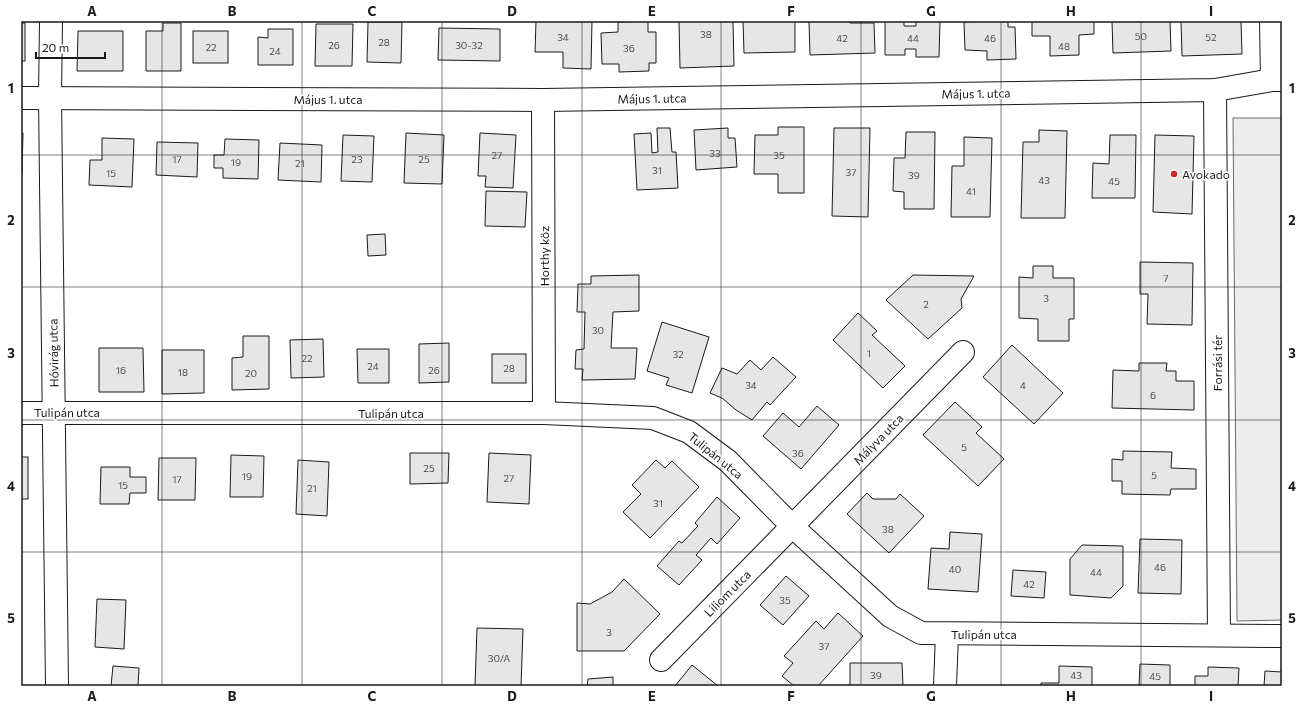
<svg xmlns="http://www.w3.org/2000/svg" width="1303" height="707" font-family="Commissioner,sans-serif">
<rect width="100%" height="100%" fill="#fff"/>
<!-- built -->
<path fill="#ededed" stroke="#6a6a6a" d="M 1233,118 L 1282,118 L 1282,620 L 1237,621 Z"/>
<!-- building -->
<g fill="#e6e6e6" stroke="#1a1a1a">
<path d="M 536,21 L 592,21 L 591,69 L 563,68 L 563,52 L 535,52 Z"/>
<path d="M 648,21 L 648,32 L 656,32 L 656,63 L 649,63 L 649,71 L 619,72 L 619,64 L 602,64 L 601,33 L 618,32 L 618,22 Z"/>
<path d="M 679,21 L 733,21 L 734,66 L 680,68 Z"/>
<path d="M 743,21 L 795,21 L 795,52 L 744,53 Z"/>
<path d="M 809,21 L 850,21 L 850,23 L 874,23 L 875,53 L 810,55 Z"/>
<path d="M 885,21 L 904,21 L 904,26 L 916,26 L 916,21 L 940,21 L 939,57 L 916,57 L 916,49 L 905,49 L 905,55 L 885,55 Z"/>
<path d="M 980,21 L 1008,21 L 1008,27 L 1015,27 L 1016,59 L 987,60 L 987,51 L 965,50 L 964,22 Z"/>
<path d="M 1032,21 L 1094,21 L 1094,34 L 1079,35 L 1079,55 L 1050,56 L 1050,36 L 1032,36 Z"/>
<path d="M 1112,21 L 1170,21 L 1171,51 L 1113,53 Z"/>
<path d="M 1181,21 L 1241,21 L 1242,54 L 1182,56 Z"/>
<path d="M 368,22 L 402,22 L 401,63 L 367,62 Z"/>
<rect x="21" y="23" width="4" height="38"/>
<path d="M 163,23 L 181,23 L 181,71 L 146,71 L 146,31 L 163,31 Z"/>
<path d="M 316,24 L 353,24 L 352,66 L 315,66 Z"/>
<path d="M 439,28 L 500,29 L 500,61 L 438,60 Z"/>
<path d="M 268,29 L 293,29 L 293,65 L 258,65 L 258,37 L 268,38 Z"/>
<path d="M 78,31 L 123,31 L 123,71 L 77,71 Z"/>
<rect x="193" y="31" width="35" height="32"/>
<path d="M 778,127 L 804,127 L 804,193 L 778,193 L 778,174 L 754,174 L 755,135 L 778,135 Z"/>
<path d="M 657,128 L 670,128 L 672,152 L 676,152 L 678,188 L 637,190 L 634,134 L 651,133 L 652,153 L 658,152 Z"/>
<path d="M 728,128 L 728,138 L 735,138 L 737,167 L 696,170 L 694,130 Z"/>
<path d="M 834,128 L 870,128 L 868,217 L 832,216 Z"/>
<path d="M 1039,130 L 1067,131 L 1065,218 L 1021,218 L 1023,142 L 1039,142 Z"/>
<path d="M 906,132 L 935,132 L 934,209 L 904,209 L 904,192 L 893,191 L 894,158 L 905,158 Z"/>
<path d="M 21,133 L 23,133 L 22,173 L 21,173 Z"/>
<path d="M 406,133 L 444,135 L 442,184 L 404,183 Z"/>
<path d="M 480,133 L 516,135 L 513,188 L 485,187 L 486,176 L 478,176 Z"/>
<path d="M 343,135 L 374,136 L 372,182 L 341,181 Z"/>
<path d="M 1110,135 L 1136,135 L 1135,198 L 1092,198 L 1093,163 L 1109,164 Z"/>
<path d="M 1155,135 L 1194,136 L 1192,214 L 1153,212 Z"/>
<path d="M 964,137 L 992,138 L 990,217 L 951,217 L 952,166 L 964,166 Z"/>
<path d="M 102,138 L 134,139 L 132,187 L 89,185 L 90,160 L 102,160 Z"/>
<path d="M 225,139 L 259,140 L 258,179 L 223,178 L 223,168 L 214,168 L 214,155 L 224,155 Z"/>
<path d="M 157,142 L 198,143 L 197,177 L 156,175 Z"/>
<path d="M 280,143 L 322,145 L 321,182 L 278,180 Z"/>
<path d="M 486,191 L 527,192 L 525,227 L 485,226 Z"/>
<path d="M 385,234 L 386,255 L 368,256 L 367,235 Z"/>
<path d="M 1140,262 L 1193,263 L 1192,325 L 1147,324 L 1148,294 L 1140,294 Z"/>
<path d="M 1033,266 L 1053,266 L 1053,278 L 1074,278 L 1074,319 L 1069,319 L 1069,341 L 1038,341 L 1038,319 L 1019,318 L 1019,277 L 1033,278 Z"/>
<path d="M 639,275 L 639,311 L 613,312 L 611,348 L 637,348 L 635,379 L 582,380 L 583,369 L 575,369 L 576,350 L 584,349 L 585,312 L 577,312 L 578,284 L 591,284 L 591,276 Z"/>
<path d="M 913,275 L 974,276 L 961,299 L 962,308 L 928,339 L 886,300 Z"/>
<path d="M 858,313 L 877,331 L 872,335 L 905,366 L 883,388 L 833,340 Z"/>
<path d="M 662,322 L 709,337 L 692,393 L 666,385 L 669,378 L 647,371 Z"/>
<path d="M 243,336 L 269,336 L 269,389 L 232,390 L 232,358 L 243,357 Z"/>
<path d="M 323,339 L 324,377 L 291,378 L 290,340 Z"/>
<path d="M 449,343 L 449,382 L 419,383 L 419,344 Z"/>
<path d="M 1012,345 L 1063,393 L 1034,424 L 983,377 Z"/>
<path d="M 99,348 L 143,348 L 144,392 L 99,392 Z"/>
<path d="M 357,349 L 389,349 L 389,383 L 358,383 Z"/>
<path d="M 162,350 L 204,350 L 204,393 L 162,394 Z"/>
<rect x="492" y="354" width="34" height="29"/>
<path d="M 773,357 L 796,377 L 770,405 L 767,402 L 752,420 L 736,410 L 722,398 L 710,393 L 722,368 L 737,374 L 750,360 L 761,370 Z"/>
<path d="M 1139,363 L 1167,363 L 1166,371 L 1176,371 L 1176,381 L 1194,381 L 1194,410 L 1112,408 L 1113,370 L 1139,371 Z"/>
<path d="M 955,402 L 982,427 L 976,433 L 1004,459 L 978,486 L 923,435 Z"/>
<path d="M 817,406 L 839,425 L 801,469 L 763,436 L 783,413 L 799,427 Z"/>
<path d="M 1123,451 L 1172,452 L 1171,468 L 1196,469 L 1196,489 L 1171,489 L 1170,495 L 1122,494 L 1122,481 L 1112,481 L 1112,459 L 1123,460 Z"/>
<path d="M 410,453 L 449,453 L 448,483 L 410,484 Z"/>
<path d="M 489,453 L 531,455 L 529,504 L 487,502 Z"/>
<path d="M 231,455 L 264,456 L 263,497 L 230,497 Z"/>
<rect x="21" y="457" width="7" height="42"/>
<path d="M 159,458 L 196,458 L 195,500 L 158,500 Z"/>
<path d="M 298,460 L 329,462 L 327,516 L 296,514 Z"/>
<path d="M 656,460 L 665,468 L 672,461 L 699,487 L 650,538 L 623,512 L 641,494 L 632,485 Z"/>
<path d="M 101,467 L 130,467 L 130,477 L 146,477 L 146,493 L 130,493 L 129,504 L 100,504 Z"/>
<path d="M 867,493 L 873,499 L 896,499 L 900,494 L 924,516 L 889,553 L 847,514 Z"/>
<path d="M 717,497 L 740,518 L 717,544 L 711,538 L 696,555 L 702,560 L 679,585 L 657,566 L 679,541 L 682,543 L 698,526 L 695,523 Z"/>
<path d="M 950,532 L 982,534 L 978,592 L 928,589 L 931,548 L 949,549 Z"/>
<path d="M 1140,539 L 1182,540 L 1181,594 L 1138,593 Z"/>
<path d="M 1082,545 L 1123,546 L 1123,586 L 1111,598 L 1070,595 L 1070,559 Z"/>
<path d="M 1013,570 L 1046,572 L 1044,598 L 1011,596 Z"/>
<path d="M 786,576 L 809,596 L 783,625 L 760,605 Z"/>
<path d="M 624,579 L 660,614 L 624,651 L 577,651 L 577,603 L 590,604 L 612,592 Z"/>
<path d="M 97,599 L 126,600 L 124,649 L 95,647 Z"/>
<path d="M 838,613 L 863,636 L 818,686 L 794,686 L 782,676 L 793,663 L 784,656 L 816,621 L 824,629 Z"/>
<path d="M 477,628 L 523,629 L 521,686 L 475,686 Z"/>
<path d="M 850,663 L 902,663 L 903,686 L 850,686 Z"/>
<path d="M 1140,664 L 1170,665 L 1170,686 L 1139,686 Z"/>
<path d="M 692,665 L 718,686 L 675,686 Z"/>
<path d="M 113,666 L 139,668 L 138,686 L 111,686 Z"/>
<path d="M 1059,666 L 1092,667 L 1092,686 L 1041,686 L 1041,683 L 1059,683 Z"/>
<path d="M 1208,667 L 1239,668 L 1238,686 L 1195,686 L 1195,676 L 1208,676 Z"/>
<path d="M 1265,671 L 1282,672 L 1282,686 L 1264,686 Z"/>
<path d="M 613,677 L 613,686 L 587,686 L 588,679 Z"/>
</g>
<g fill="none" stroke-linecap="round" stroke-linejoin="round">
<!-- minor casing -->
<g stroke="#1a1a1a" stroke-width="24">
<g id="minor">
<path d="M 51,21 L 50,97 L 57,686"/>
<path d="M 1271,21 L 1272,80"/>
<path d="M 1215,90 L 1219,635"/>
<path d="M 21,98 L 543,100 L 1215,90 L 1272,80 L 1282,80"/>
<path d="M 543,100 L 544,413"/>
<path d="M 21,413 L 544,413 L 653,418 L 689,432 L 728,461 L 793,527 L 890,616 L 921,633 L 1282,636"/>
<path d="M 661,660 L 963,352"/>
<path d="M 945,686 L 947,634"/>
</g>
</g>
<!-- minor -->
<use href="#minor" stroke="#fff" stroke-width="22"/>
</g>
<!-- grid -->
<path fill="none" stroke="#1a1a1a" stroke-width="1" stroke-opacity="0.55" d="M 162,21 L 162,686M 302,21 L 302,686M 442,21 L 442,686M 582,21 L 582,686M 721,21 L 721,686M 861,21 L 861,686M 1001,21 L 1001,686M 1141,21 L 1141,686M 21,155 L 1282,155M 21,287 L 1282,287M 21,420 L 1282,420M 21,552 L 1282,552"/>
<!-- markers -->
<circle fill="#c62828" stroke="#fff" stroke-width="1.5" cx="1174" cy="174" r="4"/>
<g text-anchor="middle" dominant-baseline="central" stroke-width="3" stroke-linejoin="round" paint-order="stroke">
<!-- number labels -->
<g font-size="10" fill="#4d4d4d">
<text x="706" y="34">38</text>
<text x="1141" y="36">50</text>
<text x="563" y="37">34</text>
<text x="1211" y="37">52</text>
<text x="842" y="38">42</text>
<text x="913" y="38">44</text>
<text x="990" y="38">46</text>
<text x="384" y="42">28</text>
<text x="334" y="45">26</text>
<text x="469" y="45">30-32</text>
<text x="1064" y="46">48</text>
<text x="211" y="47">22</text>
<text x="629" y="48">36</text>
<text x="275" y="51">24</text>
<text x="715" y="153">33</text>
<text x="497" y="155">27</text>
<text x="779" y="155">35</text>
<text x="177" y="159">17</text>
<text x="357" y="159">23</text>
<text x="424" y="159">25</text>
<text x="236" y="162">19</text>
<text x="300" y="163">21</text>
<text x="657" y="170">31</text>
<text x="851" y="172">37</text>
<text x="111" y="173">15</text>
<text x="914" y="175">39</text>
<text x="1044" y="180">43</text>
<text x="1114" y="181">45</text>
<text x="971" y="191">41</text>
<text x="1166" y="278">7</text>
<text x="1046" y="298">3</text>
<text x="926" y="304">2</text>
<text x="598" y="330">30</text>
<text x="869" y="353">1</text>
<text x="678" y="354">32</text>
<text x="307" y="358">22</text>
<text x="373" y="366">24</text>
<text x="509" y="368">28</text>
<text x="121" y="370">16</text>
<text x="434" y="370">26</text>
<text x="183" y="372">18</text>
<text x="251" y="373">20</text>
<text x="751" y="385">34</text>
<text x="1023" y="385">4</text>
<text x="1153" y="395">6</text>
<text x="964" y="447">5</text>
<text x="798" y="453">36</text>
<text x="429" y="468">25</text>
<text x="1154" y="475">5</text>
<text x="247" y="476">19</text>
<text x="509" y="478">27</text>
<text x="177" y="479">17</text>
<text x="123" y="485">15</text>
<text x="312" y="488">21</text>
<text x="658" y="503">31</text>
<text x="888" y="529">38</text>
<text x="1160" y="567">46</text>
<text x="955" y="569">40</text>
<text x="1096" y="572">44</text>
<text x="1029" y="584">42</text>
<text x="785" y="600">35</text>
<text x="609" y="632">3</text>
<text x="824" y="646">37</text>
<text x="499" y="658">30/A</text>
<text x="876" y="675">39</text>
<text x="1076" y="675">43</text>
<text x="1155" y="676">45</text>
</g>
<!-- street labels -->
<g font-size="12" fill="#1a1a1a" stroke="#fff">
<text transform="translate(976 93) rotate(-1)">Május 1. utca</text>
<text transform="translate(652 98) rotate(-1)">Május 1. utca</text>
<text x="328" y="99">Május 1. utca</text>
<text transform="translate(544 256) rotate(-90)">Horthy köz</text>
<text transform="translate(53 353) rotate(-91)">Hóvirág utca</text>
<text transform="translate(1217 363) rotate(-90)">Forrási tér</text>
<text x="67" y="412">Tulipán utca</text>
<text x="391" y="413">Tulipán utca</text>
<text transform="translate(878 439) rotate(-46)">Mályva utca</text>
<text transform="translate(716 455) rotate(39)">Tulipán utca</text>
<text transform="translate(727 593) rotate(-45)">Liliom utca</text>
<text x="984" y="634">Tulipán utca</text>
</g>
<!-- poi labels -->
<g font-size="12" fill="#1a1a1a" stroke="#fff" text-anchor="start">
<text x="1182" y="174">Avokado</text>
</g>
</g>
<!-- border -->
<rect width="1303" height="707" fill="none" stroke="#ffffff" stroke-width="44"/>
<!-- scale -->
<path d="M36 52v6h69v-6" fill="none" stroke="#1a1a1a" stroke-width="2"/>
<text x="42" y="52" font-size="12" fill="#1a1a1a" stroke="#ffffff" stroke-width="3" paint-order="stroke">20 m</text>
<rect x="22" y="22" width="1259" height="663" fill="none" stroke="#1a1a1a" stroke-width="1.5"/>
<g font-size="13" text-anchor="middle" font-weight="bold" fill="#1a1a1a">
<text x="92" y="16">A</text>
<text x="232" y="16">B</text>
<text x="372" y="16">C</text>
<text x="512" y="16">D</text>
<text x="652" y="16">E</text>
<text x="791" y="16">F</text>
<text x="931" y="16">G</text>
<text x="1071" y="16">H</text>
<text x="1211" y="16">I</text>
<text x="11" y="93">1</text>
<text x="1292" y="93">1</text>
<text x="11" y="225">2</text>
<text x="1292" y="225">2</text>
<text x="11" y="358">3</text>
<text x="1292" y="358">3</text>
<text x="11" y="491">4</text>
<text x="1292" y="491">4</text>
<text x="11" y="623">5</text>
<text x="1292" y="623">5</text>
<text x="92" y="701">A</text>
<text x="232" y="701">B</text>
<text x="372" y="701">C</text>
<text x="512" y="701">D</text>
<text x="652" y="701">E</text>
<text x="791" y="701">F</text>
<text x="931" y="701">G</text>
<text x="1071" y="701">H</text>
<text x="1211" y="701">I</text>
</g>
</svg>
